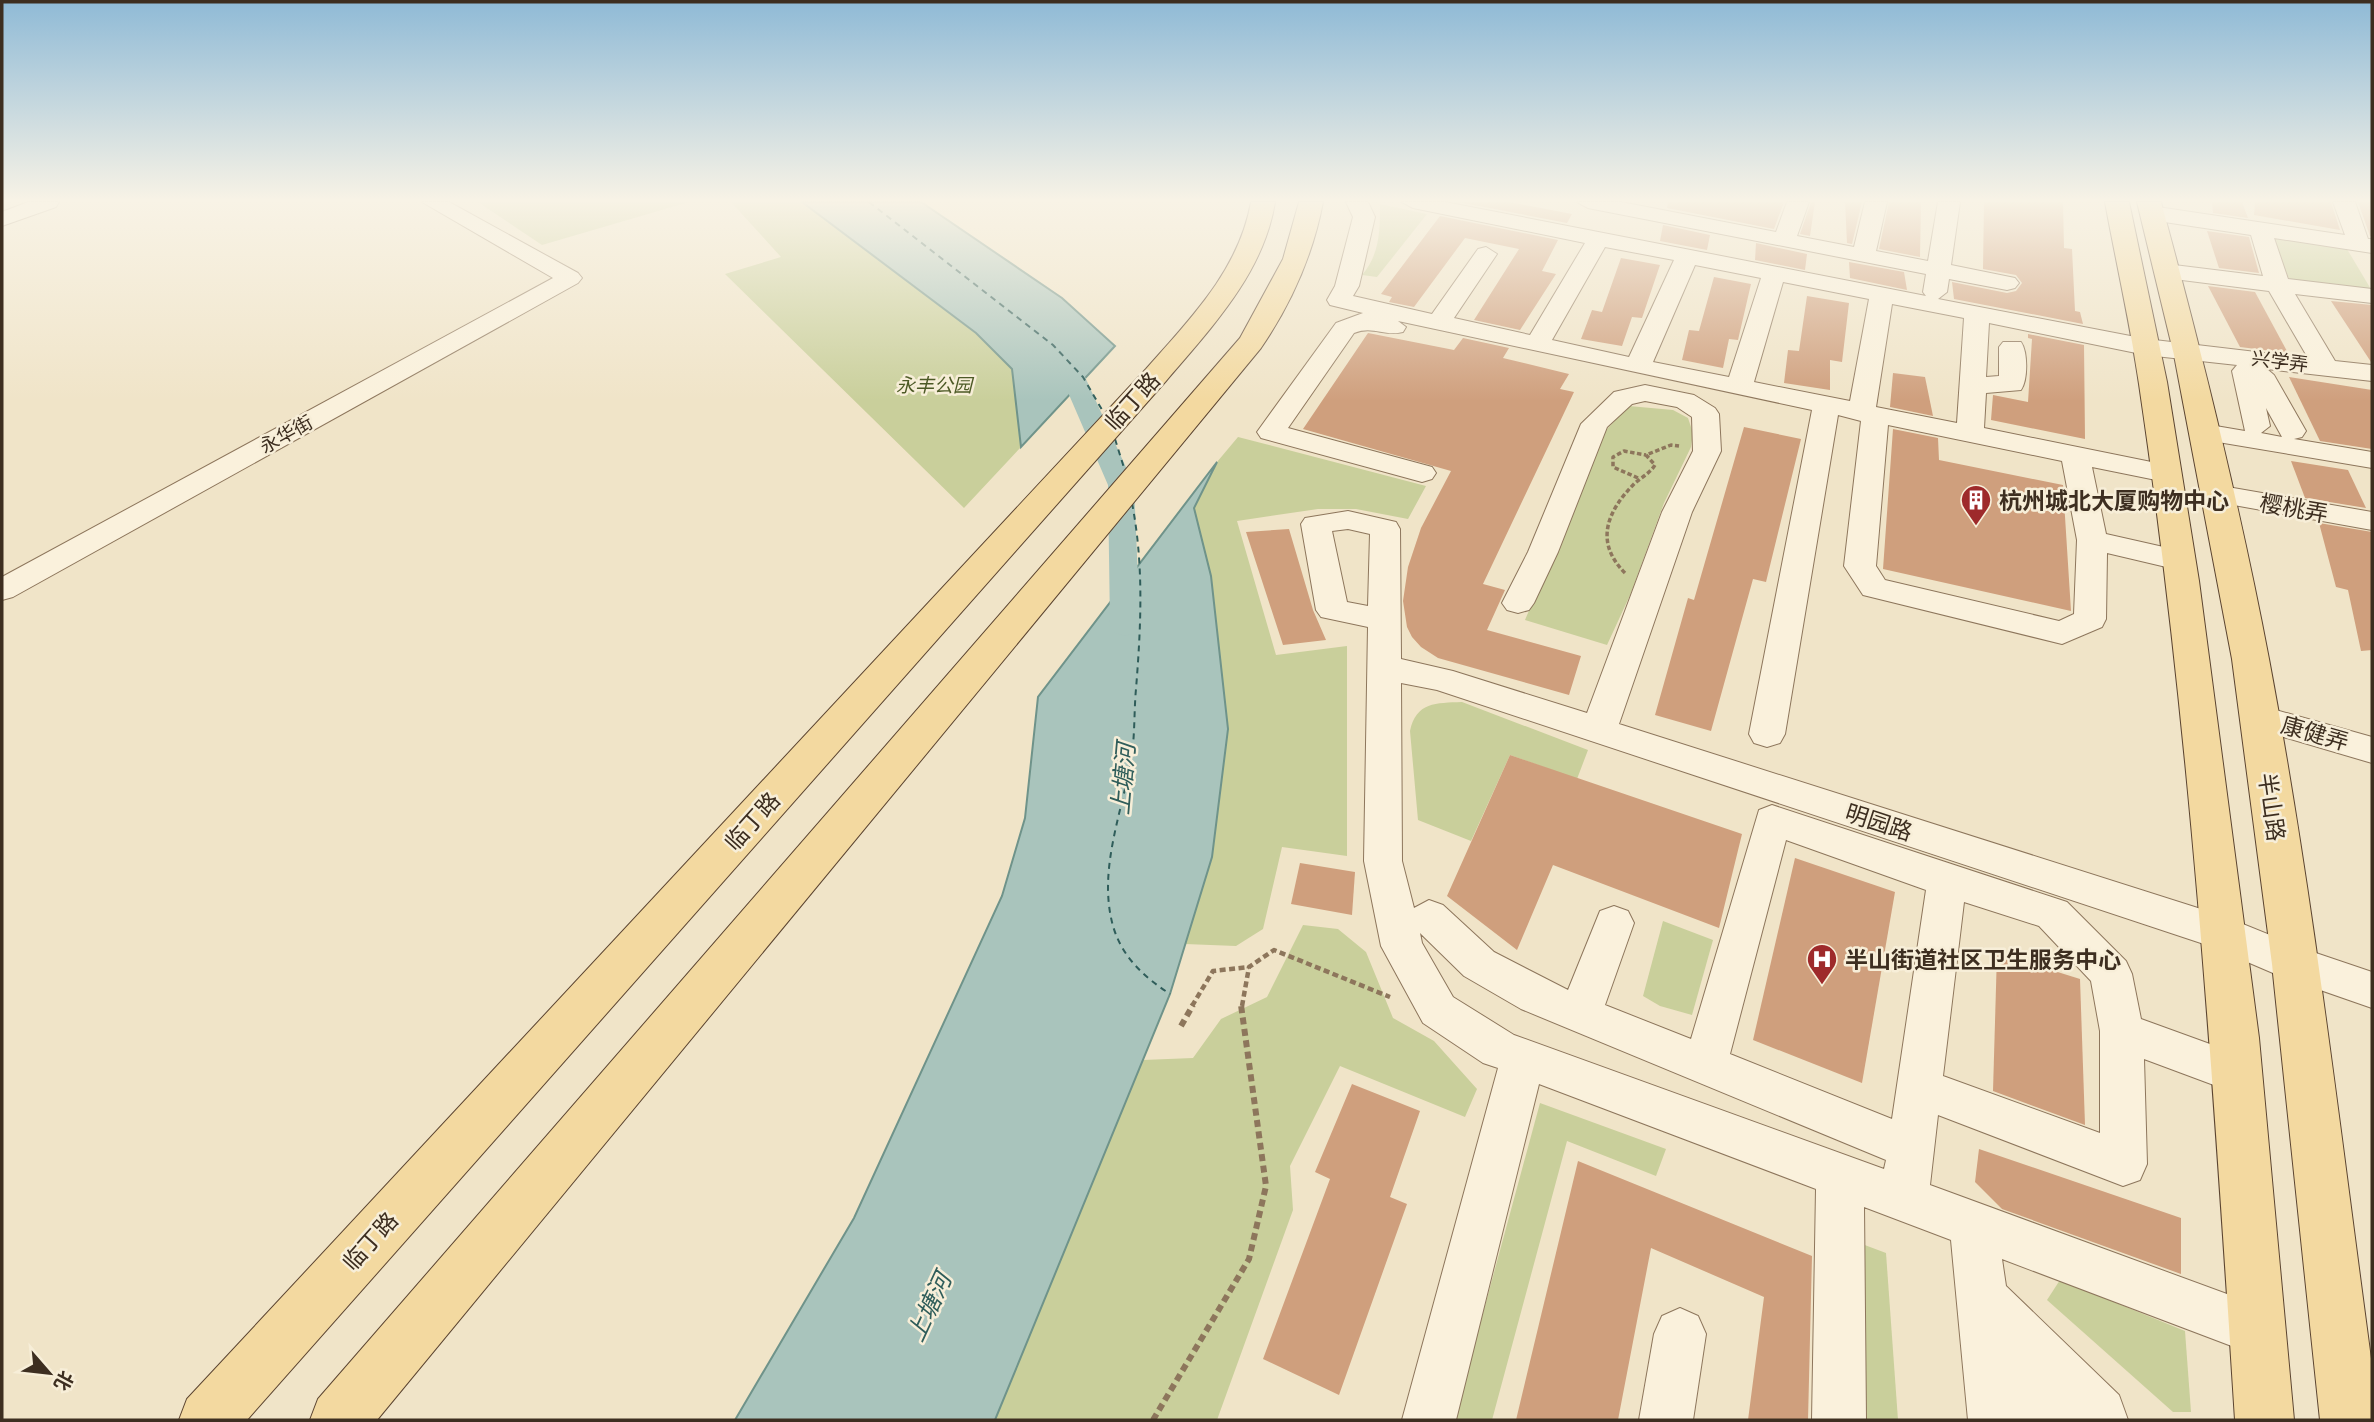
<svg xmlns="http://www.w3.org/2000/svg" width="2374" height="1422" font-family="Lora,'Noto Sans SC',serif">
<rect width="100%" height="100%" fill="#f0e4c8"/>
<!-- green -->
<g fill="#c9cf9b">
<path d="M 478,202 L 689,202 L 542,245 Z"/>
<path d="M 731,202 L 802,202 L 976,333 L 1012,369 L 1021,447 L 964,508 L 725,274 L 781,257 Z"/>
<path d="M 1380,204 L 1427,214 L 1377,277 L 1362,275 C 1380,254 1380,230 1380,204 Z"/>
<path d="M 2272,238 L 2347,249 L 2372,291 L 2290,281 Z"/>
<path d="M 1629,406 L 1673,410 L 1688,418 L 1693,433 L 1691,447 L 1664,503 L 1631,593 L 1607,645 L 1525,620 L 1606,430 Z"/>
<path d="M 1238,437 L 1426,486 L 1408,519 L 1356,509 L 1318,509 L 1237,521 L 1276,655 L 1347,646 L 1347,856 L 1282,847 L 1263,929 L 1236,946 L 1185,944 L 1212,857 L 1211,576 L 1194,508 L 1217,462 Z"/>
<path d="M 1462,702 L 1588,750 L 1577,779 L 1510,755 L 1471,841 L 1418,820 L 1410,731 C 1416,702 1436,703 1462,702 Z"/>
<path d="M 1663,921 L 1713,940 L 1692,1015 L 1660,1006 L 1643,996 Z"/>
<path d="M 1303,925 L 1338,929 L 1366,952 L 1393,1018 L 1434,1041 L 1477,1089 L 1465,1117 L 1340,1066 L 1290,1166 L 1293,1210 L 1217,1420 L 995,1420 L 1143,1060 L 1193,1058 L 1221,1019 L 1267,997 Z"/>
<path d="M 1540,1103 L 1666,1149 L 1656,1176 L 1567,1141 L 1492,1420 L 1454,1420 Z"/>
<path d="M 1862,1244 L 1886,1253 L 1898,1420 L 1856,1420 Z"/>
<path d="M 2060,1280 L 2185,1331 L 2191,1412 L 2173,1412 L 2047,1300 Z"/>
</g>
<!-- water -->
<g fill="#a9c4bc" stroke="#6f938a" stroke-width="2">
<path d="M 802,202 L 921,202 L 1062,298 L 1115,346 L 1021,447 L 1012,369 L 976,333 Z"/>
<path d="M 1217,462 L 1194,508 L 1211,576 L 1228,729 L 1212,857 L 1170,994 L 995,1420 L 735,1420 L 854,1218 L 1002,896 L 1025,818 L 1038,697 Z"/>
</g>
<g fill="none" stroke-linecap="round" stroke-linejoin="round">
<!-- canal -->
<path fill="#a9c4bc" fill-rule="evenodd" d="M 1057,344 L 1065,346 L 1076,357 L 1134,485 L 1140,626 L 1135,633 L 1125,636 L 1115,633 L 1110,626 L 1108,485 L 1054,360 L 1046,351 Z"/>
<!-- ferry -->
<g stroke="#2f5d5a" stroke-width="2" stroke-dasharray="6 5" stroke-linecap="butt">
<path d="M 869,202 L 1053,345 L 1083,377 L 1105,415"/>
<path d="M 1115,439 L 1125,471"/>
<path d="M 1132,503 C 1144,565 1141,626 1136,689 C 1134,710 1135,732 1132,753 C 1124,809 1097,868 1113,926 C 1122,957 1144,977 1170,994"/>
</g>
</g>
<!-- building -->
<g fill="#cf9f7d">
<path d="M 1458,202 L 1509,202 L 1572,214 L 1567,223 Z"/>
<path d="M 1668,202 L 1784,202 L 1774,229 L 1667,208 Z"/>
<path d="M 1811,202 L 1815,202 L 1810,236 L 1800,234 Z"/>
<path d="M 1845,202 L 1862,202 L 1852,244 L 1847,243 Z"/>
<path d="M 1889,202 L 1921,202 L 1920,257 L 1879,249 Z"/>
<path d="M 1984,202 L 2063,202 L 2064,248 L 2072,249 L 2075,311 L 2080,312 L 2083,324 L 1954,299 L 1952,282 L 2007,293 L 2016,291 L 2022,283 L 2016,275 L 1983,269 Z"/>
<path d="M 2212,202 L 2242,202 L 2248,218 L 2213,213 Z"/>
<path d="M 2255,202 L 2331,202 L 2340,230 L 2254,215 Z"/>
<path d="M 2358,202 L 2372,202 L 2372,236 L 2370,236 Z"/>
<path d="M 1440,216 L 1558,240 L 1542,271 L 1556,274 L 1520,330 L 1474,320 L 1519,249 L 1465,238 L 1414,307 L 1389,302 L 1392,297 L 1381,294 Z"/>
<path d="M 1663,225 L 1710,235 L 1707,250 L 1660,241 Z"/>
<path d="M 2207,231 L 2249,237 L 2259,273 L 2219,268 Z"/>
<path d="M 1756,243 L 1807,254 L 1805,270 L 1755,260 Z"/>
<path d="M 1621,258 L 1660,265 L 1642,318 L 1632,317 L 1622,346 L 1581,339 L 1592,310 L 1602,312 Z"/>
<path d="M 1849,262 L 1904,272 L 1907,290 L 1850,278 Z"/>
<path d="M 1714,277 L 1751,284 L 1738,340 L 1729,339 L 1723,368 L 1682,360 L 1689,330 L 1699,331 Z"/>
<path d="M 2208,286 L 2255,292 L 2288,353 L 2240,347 Z"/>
<path d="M 1807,296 L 1849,303 L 1842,362 L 1830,360 L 1830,390 L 1784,383 L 1788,350 L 1799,351 Z"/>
<path d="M 2331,301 L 2372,305 L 2372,362 L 2371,362 Z"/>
<path d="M 1368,333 L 1454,350 L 1463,338 L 1509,348 L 1503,358 L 1569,374 L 1560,389 L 1574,392 L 1483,584 L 1505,590 L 1487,630 L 1581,656 L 1569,695 L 1438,658 L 1421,647 L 1412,637 L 1407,627 L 1403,601 L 1408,567 L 1421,528 L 1451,471 L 1303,429 Z"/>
<path d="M 2028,334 L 2084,345 L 2085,439 L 1991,420 L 1993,395 L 2028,402 L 2032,339 L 2028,338 Z"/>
<path d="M 1893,373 L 1925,377 L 1933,416 L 1890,407 Z"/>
<path d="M 2289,377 L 2372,390 L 2372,449 L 2320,441 Z"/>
<path d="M 1744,427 L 1801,439 L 1766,582 L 1753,579 L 1711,731 L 1655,715 L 1688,598 L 1694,600 Z"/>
<path d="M 1893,429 L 1938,438 L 1939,460 L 2063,485 L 2071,611 L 1883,569 Z"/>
<path d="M 2291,461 L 2348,470 L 2366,508 L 2305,498 Z"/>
<path d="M 2319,523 L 2372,532 L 2372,650 L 2361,651 L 2348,590 L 2336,587 Z"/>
<path d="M 1289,529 L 1313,610 L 1326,640 L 1283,645 L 1246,532 Z"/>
<path d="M 1510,755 L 1742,834 L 1719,928 L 1553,865 L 1517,950 L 1447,896 Z"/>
<path d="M 1795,858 L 1895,892 L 1862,1083 L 1753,1040 Z"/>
<path d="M 1300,863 L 1355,872 L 1352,915 L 1291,904 Z"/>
<path d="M 1997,953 L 2080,979 L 2085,1125 L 1993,1091 Z"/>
<path d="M 1352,1084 L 1420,1111 L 1390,1197 L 1407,1204 L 1339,1395 L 1263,1359 L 1330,1179 L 1315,1172 Z"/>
<path d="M 1979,1149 L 2181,1218 L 2181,1274 L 2002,1209 L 1975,1182 Z"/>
<path d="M 1578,1161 L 1812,1256 L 1808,1420 L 1748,1420 L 1764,1297 L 1651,1248 L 1618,1420 L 1516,1420 Z"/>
</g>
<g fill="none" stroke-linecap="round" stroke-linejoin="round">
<!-- minor casing -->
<g stroke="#8d765c" stroke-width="2">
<g id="minor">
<path d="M 28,202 L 59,202 L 56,207 L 2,226 L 2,212 Z"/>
<path d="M 422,202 L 449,202 L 578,273 L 582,278 L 578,283 L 13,597 L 2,600 L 2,577 L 553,278 Z"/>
<path d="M 1346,202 L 1368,202 L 1375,217 L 1359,286 L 1353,296 L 1432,314 L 1478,249 L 1486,247 L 1497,254 L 1454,318 L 1530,335 L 1585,243 L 1413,208 L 1402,202 L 1445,202 L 1926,296 L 1923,292 L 1926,274 L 1588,208 L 1577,202 L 1621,202 L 1776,232 L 1787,202 L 1809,202 L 1797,236 L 1854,247 L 1865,202 L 1887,202 L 1876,251 L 1928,261 L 1938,202 L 1960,202 L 1951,265 L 2015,278 L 2019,283 L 2015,288 L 2007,290 L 1949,279 L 1947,292 L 1938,299 L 2146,339 L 2308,358 L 2269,291 L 2166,278 L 2158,276 L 2154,271 L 2158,266 L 2166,264 L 2263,276 L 2251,235 L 2151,220 L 2140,213 L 2151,206 L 2345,235 L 2333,202 L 2355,202 L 2368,239 L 2372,239 L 2372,253 L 2274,238 L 2288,279 L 2372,289 L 2372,303 L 2295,294 L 2335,361 L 2372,365 L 2372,381 L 2267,369 L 2274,375 L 2306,431 L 2302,437 L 2294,439 L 2372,452 L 2372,468 L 2194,438 L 2190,432 L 2194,426 L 2204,424 L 2245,431 L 2232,371 L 2237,365 L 2146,355 L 1989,323 L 1986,377 L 1999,376 L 1999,347 L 2003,342 L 2021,342 C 2028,352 2028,380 2021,390 L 1986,393 L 1984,428 L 2176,467 L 2180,473 L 2176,479 L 2166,482 L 2092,467 L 2106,534 L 2190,553 L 2194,560 L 2190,567 L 2179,570 L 2107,553 L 2106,619 L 2102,627 L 2062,644 L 1863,595 L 1844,566 L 1861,421 L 1838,415 L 1785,734 L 1780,743 L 1767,747 L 1754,743 L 1749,734 L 1812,410 L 1398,321 L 1406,327 L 1403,332 C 1384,337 1373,325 1354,333 L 1288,428 L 1432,467 L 1436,473 L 1432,479 L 1422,482 L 1261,438 L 1257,432 L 1336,323 L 1363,313 L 1330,305 L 1327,300 L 1335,286 L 1353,217 ZM 1605,247 L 1674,260 L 1629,357 L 1552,340 ZM 1695,265 L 1761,278 L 1729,377 L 1653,362 ZM 1783,282 L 1869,299 L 1850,401 L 1754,382 ZM 1892,304 L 1964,318 L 1957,423 L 1876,407 ZM 2266,408 L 2282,437 L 2261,433 L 2270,426 ZM 1888,425 L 2062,461 L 2077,540 L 2074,614 L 2059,621 L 1885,580 L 1876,566 Z"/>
<path d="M 1645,385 L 1694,395 L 1715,408 L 1719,414 L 1721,451 L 1692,512 L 1619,724 L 2223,916 L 2307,950 L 2372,972 L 2372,1008 L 2280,976 L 2210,946 L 1437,690 L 1401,683 L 1402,861 L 1414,908 L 1429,900 L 1443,905 L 1494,952 L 1568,990 L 1600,911 L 1614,906 L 1628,911 L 1634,923 L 1605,1005 L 1691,1039 L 1759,810 L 1772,805 L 2067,902 L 2126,961 L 2132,974 L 2141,1019 L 2254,1060 L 2260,1074 L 2254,1088 L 2238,1094 L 2144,1059 L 2147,1164 L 2140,1180 L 2123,1186 L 1938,1115 L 1930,1185 L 2276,1312 L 2284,1330 L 2276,1348 L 2258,1356 L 2002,1259 L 2006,1286 L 2119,1395 L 2128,1420 L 1968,1420 L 1951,1240 L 1864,1207 L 1866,1420 L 1812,1420 L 1816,1189 L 1539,1084 L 1456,1420 L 1402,1420 L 1498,1068 L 1483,1063 L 1423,1023 L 1381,946 L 1364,861 L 1368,627 L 1321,617 L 1316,610 L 1301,524 L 1305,518 L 1348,511 L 1396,522 L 1400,529 L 1401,659 L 1453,671 L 1587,713 L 1662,512 L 1693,451 L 1692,417 L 1677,407 L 1645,401 L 1632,404 L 1607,427 L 1558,552 L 1534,603 L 1529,610 L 1518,613 L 1507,610 L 1502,603 L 1528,552 L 1581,424 L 1614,392 ZM 1348,529 L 1370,534 L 1368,606 L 1347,602 L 1332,531 ZM 1786,840 L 1926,890 L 1892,1119 L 1730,1054 ZM 1964,902 L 2039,926 L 2091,981 L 2100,1031 L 2100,1133 L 1943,1076 ZM 1420,933 L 1464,976 L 1521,1009 L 1886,1160 L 1884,1169 L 1514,1035 L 1453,997 L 1422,943 Z"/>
<path d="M 2216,485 L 2372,512 L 2372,530 L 2206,500 L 2201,494 L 2206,488 Z"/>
<path d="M 2258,705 L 2372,737 L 2372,763 L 2246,726 L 2240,717 L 2246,708 Z"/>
<path d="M 1680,1308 L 1698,1316 L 1706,1334 L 1693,1420 L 1639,1420 L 1654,1334 L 1662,1316 Z"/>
</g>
</g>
<!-- major casing -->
<g stroke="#5b4430" stroke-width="2">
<g id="major">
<path d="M 1251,202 L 1275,202 C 1264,273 1211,328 1166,381 L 247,1420 L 179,1420 L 187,1399 L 1146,369 C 1190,319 1239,270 1251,202 Z"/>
<path d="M 1299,202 L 1323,202 C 1313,255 1291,304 1261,348 L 377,1420 L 310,1420 L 318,1399 L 1240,338 L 1283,259 Z"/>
<path d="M 2105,202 L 2129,202 L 2167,382 L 2199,581 L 2259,1038 L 2294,1420 L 2235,1420 C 2213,1074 2190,727 2139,384 C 2130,323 2116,262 2105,202 Z"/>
<path d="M 2137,202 L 2161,202 C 2202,353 2240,506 2269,659 C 2313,893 2340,1130 2372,1366 L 2372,1420 L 2320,1420 L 2272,964 L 2232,659 L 2174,355 Z"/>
</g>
</g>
<!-- path-far2 -->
<g stroke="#8d765c" stroke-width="3.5" stroke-dasharray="4.5 2.5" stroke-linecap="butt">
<path d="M 1638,478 L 1613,467 L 1613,457 L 1624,451 L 1646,455"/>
<path d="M 1625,573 C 1594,542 1607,511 1635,483 C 1642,477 1650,473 1655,465 L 1646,455 L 1671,445 L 1679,446"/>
</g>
<!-- path-far1 -->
<g stroke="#8d765c" stroke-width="4.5" stroke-dasharray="6 3.5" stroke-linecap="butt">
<path d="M 1192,1006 L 1213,971 L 1249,967"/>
<path d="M 1242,1006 L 1249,967 L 1274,950 L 1390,997"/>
</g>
<!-- path -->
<g stroke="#8d765c" stroke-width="6" stroke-dasharray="7 4.5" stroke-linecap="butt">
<path d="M 1181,1026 L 1193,1005"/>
<path d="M 1153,1420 L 1249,1259 L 1266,1186 L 1241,1005"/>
</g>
<!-- minor -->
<use href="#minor" fill="#faf1dc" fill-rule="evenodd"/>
<!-- major -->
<use href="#major" fill="#f3d9a0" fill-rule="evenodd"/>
</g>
<!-- sky -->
<linearGradient id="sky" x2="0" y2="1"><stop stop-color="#8fbad6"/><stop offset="0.5" stop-color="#f8f3e6"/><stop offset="1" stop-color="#f8f3e6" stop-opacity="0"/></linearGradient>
<rect width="2374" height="401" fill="url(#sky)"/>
<!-- icons -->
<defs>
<g id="building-pin" transform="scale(1.575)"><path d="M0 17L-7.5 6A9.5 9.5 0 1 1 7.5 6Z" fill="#9e2a2b" stroke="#f7eed8"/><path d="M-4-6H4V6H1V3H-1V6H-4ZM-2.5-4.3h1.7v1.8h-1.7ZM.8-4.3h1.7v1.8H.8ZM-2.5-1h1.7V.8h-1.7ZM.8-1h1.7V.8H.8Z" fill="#fff"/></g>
<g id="hospital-pin" transform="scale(1.575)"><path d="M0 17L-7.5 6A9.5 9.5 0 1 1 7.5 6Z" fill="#9e2a2b" stroke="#f7eed8"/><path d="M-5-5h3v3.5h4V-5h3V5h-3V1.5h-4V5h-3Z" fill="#fff"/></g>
</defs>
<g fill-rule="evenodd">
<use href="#building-pin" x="1976" y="500"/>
<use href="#hospital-pin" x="1822" y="959"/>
</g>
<g text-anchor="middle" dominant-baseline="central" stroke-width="5" stroke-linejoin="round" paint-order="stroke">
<!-- far-street labels -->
<g font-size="19" fill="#3d2e20" stroke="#f7eed8">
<text transform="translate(2280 361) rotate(7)">兴学弄</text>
<text transform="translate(286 434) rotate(-29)">永华街</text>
</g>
<!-- far-park labels -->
<g font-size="19" font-style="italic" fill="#4d5a26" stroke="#f7eed8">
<text x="934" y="385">永丰公园</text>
</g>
<!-- street labels -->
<g font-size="23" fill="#3d2e20" stroke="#f7eed8">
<text transform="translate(1132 401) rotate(-48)">临丁路</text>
<text transform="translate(2294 508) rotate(10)">樱桃弄</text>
<text transform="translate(2315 733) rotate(16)">康健弄</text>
<text transform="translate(2272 807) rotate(82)">半山路</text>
<text transform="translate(752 821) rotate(-48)">临丁路</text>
<text transform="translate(1879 822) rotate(18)">明园路</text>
<text transform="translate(370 1241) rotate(-48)">临丁路</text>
</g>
<!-- poi labels -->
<g font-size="23" font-weight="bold" fill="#3d2e20" stroke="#f7eed8" text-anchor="start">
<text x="1999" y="500">杭州城北大厦购物中心</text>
<text x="1845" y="959">半山街道社区卫生服务中心</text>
</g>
<!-- water labels -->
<g font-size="24" font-style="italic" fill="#2f5d5a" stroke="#f7eed8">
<text transform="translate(1123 779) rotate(-85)">上塘河</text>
<text transform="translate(929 1307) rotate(-65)">上塘河</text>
</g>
</g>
<!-- border -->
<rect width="2374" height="1422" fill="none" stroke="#3d2e20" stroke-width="7"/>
<!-- north arrow -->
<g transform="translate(49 1373) rotate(118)" stroke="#f7eed8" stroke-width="5" paint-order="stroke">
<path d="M0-5L12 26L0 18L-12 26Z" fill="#3d2e20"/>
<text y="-10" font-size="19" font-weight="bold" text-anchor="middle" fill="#3d2e20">北</text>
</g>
</svg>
